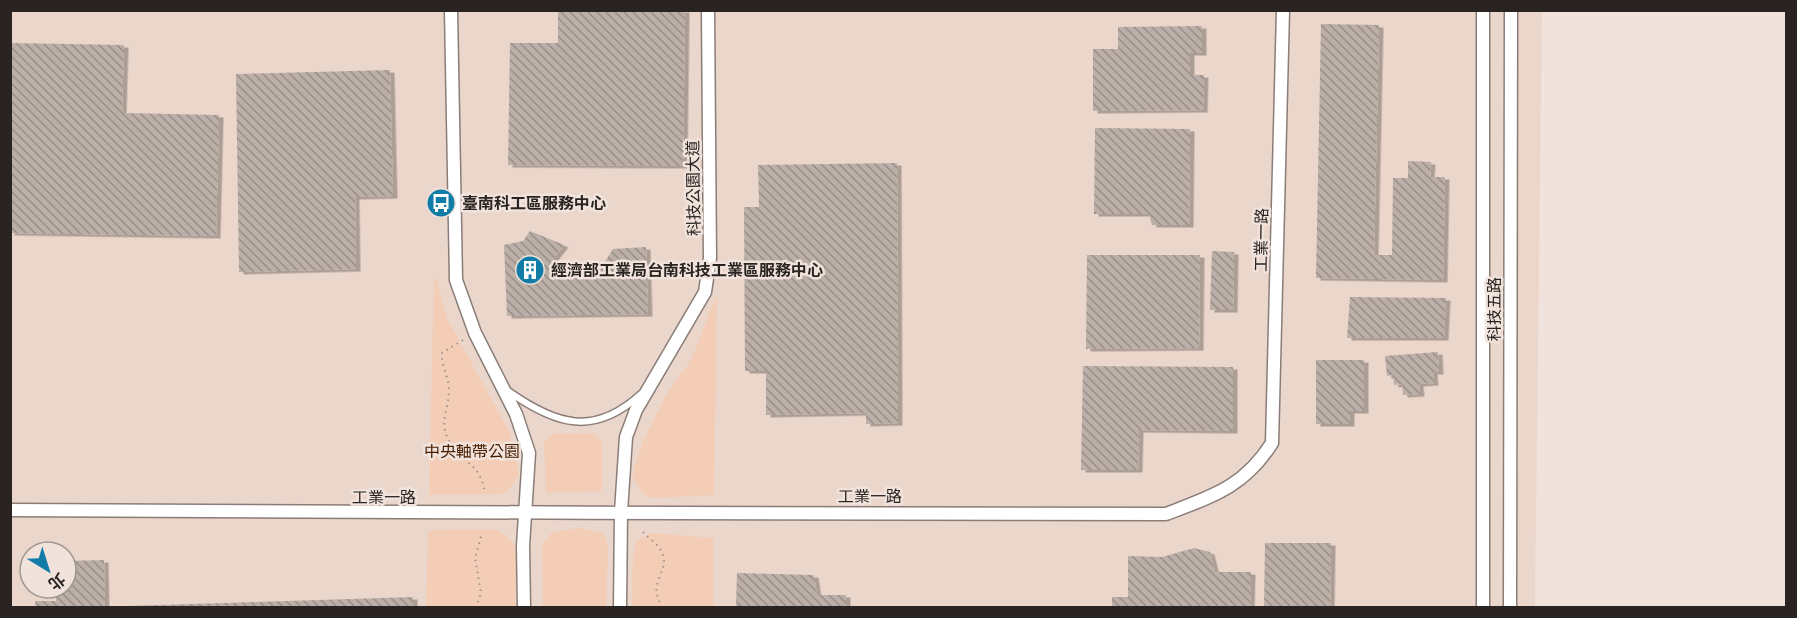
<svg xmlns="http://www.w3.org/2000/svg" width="1797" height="618" font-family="'Open Sans','Noto Sans TC',sans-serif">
<defs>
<pattern id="building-back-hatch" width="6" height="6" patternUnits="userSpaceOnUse" patternTransform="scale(1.5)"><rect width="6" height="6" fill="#bcafa8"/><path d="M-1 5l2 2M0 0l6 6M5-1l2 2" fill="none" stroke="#998e88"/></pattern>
<filter id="shadow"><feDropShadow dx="4.5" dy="2.5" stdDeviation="0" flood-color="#0004"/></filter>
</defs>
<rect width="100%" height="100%" fill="#f1e3dc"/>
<!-- built -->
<path fill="#ebd6cb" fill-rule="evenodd" d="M 10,11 L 1542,11 L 1535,607 L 11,607 ZM 30,552 L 66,552 L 66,588 L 30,588 Z"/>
<!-- park -->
<g fill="#f4cdb7">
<path d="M 434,272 L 447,318 L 510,433 L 519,473 L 512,487 L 503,494 L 429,495 Z"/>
<path d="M 717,294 L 714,495 L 652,498 L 643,494 L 632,476 L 642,444 L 666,395 L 691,360 Z"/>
<path d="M 553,433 L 594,433 L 602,442 L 602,491 L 546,493 L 544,442 Z"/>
<path d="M 578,528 L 603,533 L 608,545 L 606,607 L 543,607 L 542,546 L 551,533 Z"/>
<path d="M 495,529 L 506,535 L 517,549 L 515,607 L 426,607 L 428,530 Z"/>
<path d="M 652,533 L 713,538 L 713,607 L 632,607 L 633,553 L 638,539 Z"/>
</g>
<!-- building -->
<g fill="url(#building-back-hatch)" filter="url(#shadow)">
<path d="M 558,10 L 685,10 L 683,166 L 508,165 L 510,43 L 558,43 Z"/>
<path d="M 1321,24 L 1379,25 L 1374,255 L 1392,255 L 1393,178 L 1408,178 L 1408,161 L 1431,162 L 1430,177 L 1445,177 L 1443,280 L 1316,278 Z"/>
<path d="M 1202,26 L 1202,53 L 1190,53 L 1190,75 L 1204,75 L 1203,110 L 1093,111 L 1093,49 L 1118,49 L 1118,27 Z"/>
<path d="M 10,43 L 124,45 L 122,113 L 219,115 L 216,236 L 10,233 Z"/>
<path d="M 390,70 L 393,196 L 355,197 L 356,269 L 239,272 L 236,74 Z"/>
<path d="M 1095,128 L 1190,129 L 1189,225 L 1152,225 L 1149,214 L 1094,214 Z"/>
<path d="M 897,163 L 898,423 L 866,424 L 866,413 L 766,415 L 766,371 L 745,371 L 744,207 L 759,207 L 758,165 Z"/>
<path d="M 530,231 L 564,245 L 550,263 L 560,277 L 594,279 L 613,249 L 646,247 L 648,314 L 507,316 L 504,245 L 523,241 Z"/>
<path d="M 1212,251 L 1234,252 L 1233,310 L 1210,310 Z"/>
<path d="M 1087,255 L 1200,255 L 1199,348 L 1086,349 Z"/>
<path d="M 1350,297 L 1446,298 L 1444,338 L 1347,338 Z"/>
<path d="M 1438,352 L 1439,372 L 1433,372 L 1434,383 L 1419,384 L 1420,394 L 1403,395 L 1402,384 L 1394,385 L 1393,375 L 1387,376 L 1385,356 Z"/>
<path d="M 1316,360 L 1364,360 L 1364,411 L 1350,411 L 1350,424 L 1316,424 Z"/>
<path d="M 1083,366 L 1233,367 L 1233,431 L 1139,430 L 1138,470 L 1081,470 Z"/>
<path d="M 1265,543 L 1331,543 L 1330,608 L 1264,608 Z"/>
<path d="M 1194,548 L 1210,552 L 1215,572 L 1251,572 L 1250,608 L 1112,608 L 1112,597 L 1128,597 L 1128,556 L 1162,557 Z"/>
<path d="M 104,560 L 105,608 L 36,608 L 35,601 L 56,601 L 56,588 L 66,588 L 66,561 Z"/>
<path d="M 737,573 L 814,575 L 817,595 L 846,595 L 846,608 L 736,608 Z"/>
<path d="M 413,597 L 413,608 L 125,608 L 125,606 Z"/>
</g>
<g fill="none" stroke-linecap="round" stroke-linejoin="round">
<!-- service casing -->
<g stroke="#8a7d77" stroke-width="9">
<path id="service" d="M 508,391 C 556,425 594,437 641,394"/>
</g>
<!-- minor casing -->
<g stroke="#8a7d77" stroke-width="15">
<g id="minor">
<path d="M 451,10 L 456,280 L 475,333 L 516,414 L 529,453 L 523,546 L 524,608"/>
<path d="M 10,510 C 396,513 780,513 1166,514 C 1213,496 1244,487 1272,443 L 1283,10"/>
<path d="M 620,608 L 621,512 L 626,437 L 636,410 L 705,292 L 710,258 L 708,10"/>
<path d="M 1483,608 L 1483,10"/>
<path d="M 1510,608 L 1511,10"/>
</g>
</g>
<!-- path -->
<g stroke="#9e938e" stroke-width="2" stroke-dasharray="1.5 4.5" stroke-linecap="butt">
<path d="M 463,340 L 442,353 C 441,366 449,377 449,390 C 449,412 437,422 451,444 C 465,467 478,460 485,492"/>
<path d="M 643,532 C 648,537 656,543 660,549 C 669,562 660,572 657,585 C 655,593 659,600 662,608"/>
<path d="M 476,608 L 481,593 L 475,558 L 482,533"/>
</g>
<!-- service -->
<use href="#service" stroke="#fff" stroke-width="6"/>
<!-- minor -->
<use href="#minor" stroke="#fff" stroke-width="12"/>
</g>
<!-- icons -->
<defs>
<g id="bus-disc" transform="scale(1.5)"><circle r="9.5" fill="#117ca6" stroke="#f1e3dc"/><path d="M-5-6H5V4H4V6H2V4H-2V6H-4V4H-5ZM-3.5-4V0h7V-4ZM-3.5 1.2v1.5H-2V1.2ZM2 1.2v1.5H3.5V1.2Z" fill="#fff"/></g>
<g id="building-disc" transform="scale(1.5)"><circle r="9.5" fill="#117ca6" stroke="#f1e3dc"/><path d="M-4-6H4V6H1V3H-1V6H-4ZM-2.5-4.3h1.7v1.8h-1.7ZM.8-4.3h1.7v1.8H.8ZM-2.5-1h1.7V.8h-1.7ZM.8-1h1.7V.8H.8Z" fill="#fff"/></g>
</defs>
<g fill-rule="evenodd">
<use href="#bus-disc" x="441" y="203"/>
<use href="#building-disc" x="530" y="270"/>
</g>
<g text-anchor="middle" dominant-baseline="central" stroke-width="5" stroke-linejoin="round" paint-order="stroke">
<!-- street labels -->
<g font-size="16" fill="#292421" stroke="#f1e3dc">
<text transform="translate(693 188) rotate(-91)">科技公園大道</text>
<text transform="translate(1261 240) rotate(-89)">工業一路</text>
<text transform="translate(1494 309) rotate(-90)">科技五路</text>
<text x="870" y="496">工業一路</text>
<text x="384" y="497">工業一路</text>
</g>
<!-- poi labels -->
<g font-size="16" font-weight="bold" fill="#292421" stroke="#f1e3dc" text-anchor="start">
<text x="462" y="203">臺南科工區服務中心</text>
<text x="551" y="270">經濟部工業局台南科技工業區服務中心</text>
</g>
<!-- park labels -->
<g font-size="16" fill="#471e02" stroke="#f1e3dc">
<text x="472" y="451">中央軸帶公園</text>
</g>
</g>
<!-- border -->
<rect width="1797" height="618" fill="none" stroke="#292421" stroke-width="24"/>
<!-- north arrow -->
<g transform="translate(48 570) rotate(142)"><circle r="28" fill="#f1e3dc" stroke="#a19791" stroke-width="1.5"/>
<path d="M0-4.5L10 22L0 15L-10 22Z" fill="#117ca6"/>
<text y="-9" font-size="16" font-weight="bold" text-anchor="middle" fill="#292421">北</text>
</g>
</svg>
